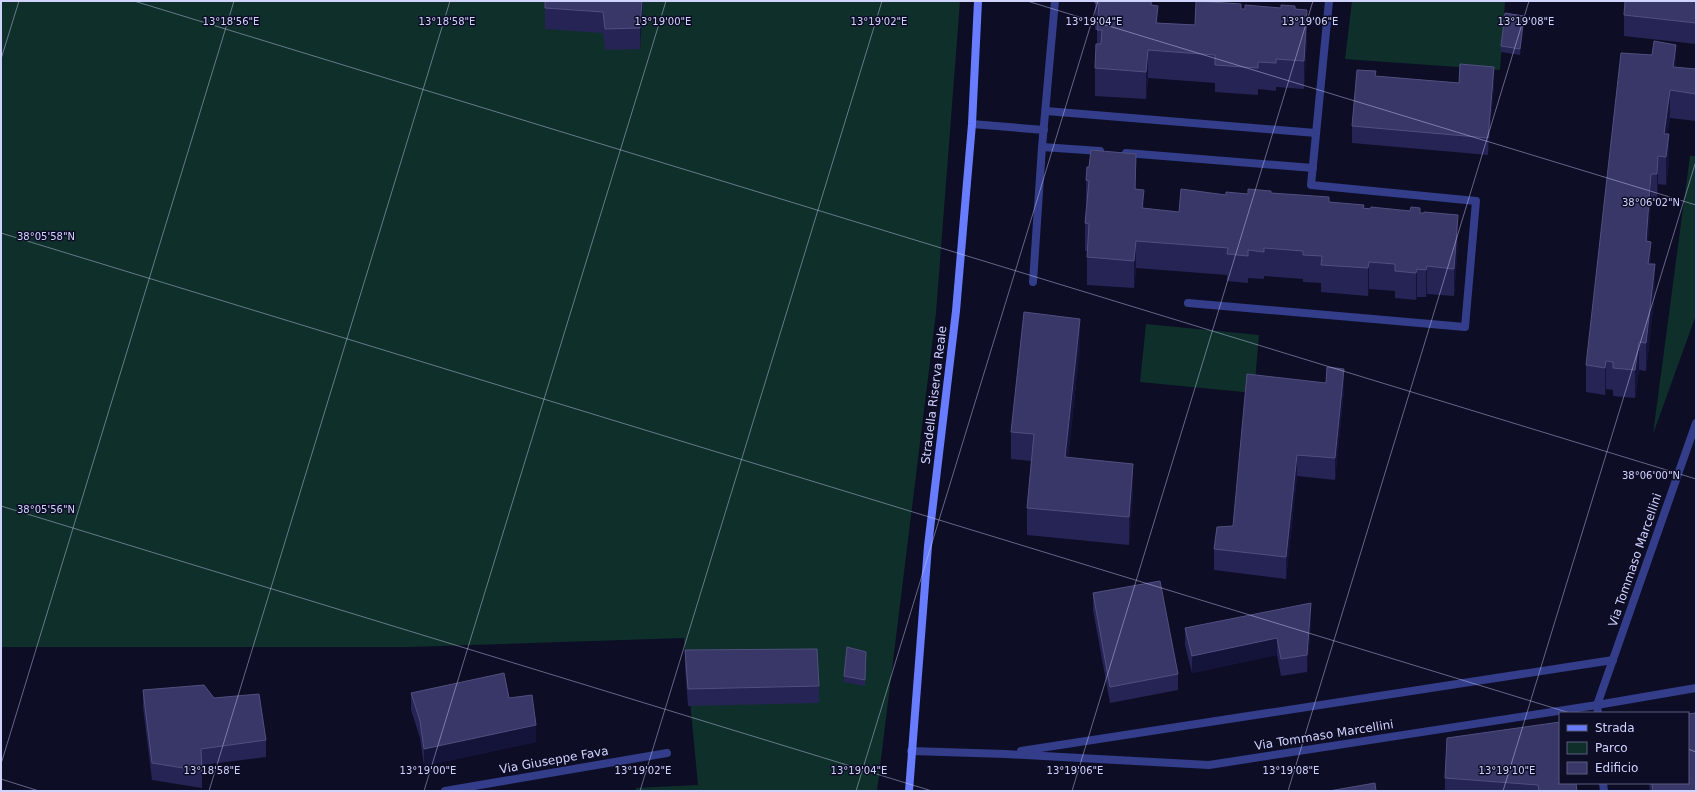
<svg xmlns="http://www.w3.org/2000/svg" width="1697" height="792" font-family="'DejaVu Sans',sans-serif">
<rect width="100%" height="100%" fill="#0d0d26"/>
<!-- green -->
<g fill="#0f302a">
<path d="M 1,1 L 960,1 L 936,313 L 877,791 L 636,791 L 636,788 L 698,785 L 684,638 L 408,647 L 1,647 Z"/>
<path d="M 1352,1 L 1489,1 L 1505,2 L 1500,70 L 1345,59 Z"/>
<path d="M 1690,156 L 1696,156 L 1696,315 L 1653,434 Z"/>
<path d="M 1146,324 L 1259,335 L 1254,393 L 1140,382 Z"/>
</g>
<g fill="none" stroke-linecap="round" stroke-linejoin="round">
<!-- lane -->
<g stroke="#333d89" stroke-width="8">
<path d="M 1046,111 L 1316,133"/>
<path d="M 972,124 L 1044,130"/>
<path d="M 1042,147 L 1100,151"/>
<path d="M 1126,153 L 1313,168"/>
<path d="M 1033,282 L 1042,147 L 1055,1"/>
<path d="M 1188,303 L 1465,327 L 1476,201 L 1311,185 L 1329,1"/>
<path d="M 1597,705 L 1696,688"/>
</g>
<!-- street -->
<g stroke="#333d89" stroke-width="8">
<path d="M 1598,713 L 1597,705 L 1696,423"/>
<path d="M 911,751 L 1005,754 L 1209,765 L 1597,705"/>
<path d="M 1021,751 L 1613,660"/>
<path d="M 1603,783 L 1604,791"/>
<path d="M 445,791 L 667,753"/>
</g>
<!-- secondary -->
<path stroke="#687cff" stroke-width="8" d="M 909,791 L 928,546 L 956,311 L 972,124 L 978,1"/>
</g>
<!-- wall -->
<g fill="#262455">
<path d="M 545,1 L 643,1 L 640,49 L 605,50 L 603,33 L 545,29 Z"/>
<path d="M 1095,1 L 1152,1 L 1152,5 L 1158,23 L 1195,25 L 1241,9 L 1295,9 L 1307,38 L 1304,89 L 1276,87 L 1276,91 L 1258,89 L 1258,95 L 1215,92 L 1215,83 L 1148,78 L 1146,99 L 1095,96 L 1095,68 L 1097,44 L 1097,30 L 1095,30 Z"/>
<path d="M 1696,1 L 1696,44 L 1624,36 L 1624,15 Z"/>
<path d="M 1524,22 L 1520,55 L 1501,52 L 1501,46 Z"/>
<path d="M 1676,67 L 1696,69 L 1696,121 L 1670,118 L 1667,134 L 1669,162 L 1666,185 L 1658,184 L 1657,201 L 1651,201 L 1648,241 L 1655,292 L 1646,371 L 1639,370 L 1635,398 L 1613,396 L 1613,390 L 1606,389 L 1605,395 L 1586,392 L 1586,365 Z"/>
<path d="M 1376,76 L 1459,83 L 1494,84 L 1488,155 L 1352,143 L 1352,126 Z"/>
<path d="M 1089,167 L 1136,181 L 1136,189 L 1144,208 L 1179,212 L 1226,195 L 1271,193 L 1329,202 L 1364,208 L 1420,213 L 1458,242 L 1454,296 L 1427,294 L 1426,297 L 1417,297 L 1416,300 L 1395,298 L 1395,291 L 1369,289 L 1368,296 L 1321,292 L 1321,283 L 1303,282 L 1303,279 L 1264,276 L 1264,279 L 1248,278 L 1248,283 L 1227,281 L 1227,275 L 1136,268 L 1134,288 L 1087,285 L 1087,251 L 1085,251 L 1085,223 L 1087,208 L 1086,208 L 1086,180 Z"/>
<path d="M 1080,346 L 1068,458 L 1133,491 L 1129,545 L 1027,535 L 1027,508 L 1031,461 L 1011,459 L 1011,432 Z"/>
<path d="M 1344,390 L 1335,480 L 1297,476 L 1286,579 L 1214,570 L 1214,549 L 1233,526 Z"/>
<path d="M 1093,593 L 1178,674 L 1178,690 L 1110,703 L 1093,610 Z"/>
<path d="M 1311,619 L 1307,672 L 1281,676 L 1277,655 L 1192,673 L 1185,645 L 1185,628 Z"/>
<path d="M 685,650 L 819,686 L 819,703 L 688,706 L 685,667 Z"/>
<path d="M 866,652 L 865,686 L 844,682 L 844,676 Z"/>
<path d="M 143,690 L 214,698 L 266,740 L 266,757 L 202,765 L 202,788 L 152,780 L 143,707 Z"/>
<path d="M 411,693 L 536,742 L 424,766 L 420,738 L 411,710 Z"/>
<path d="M 1447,738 L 1577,791 L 1445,791 L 1445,778 Z"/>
<path d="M 1649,783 L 1688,783 L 1696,791 L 1650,791 Z"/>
</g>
<!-- shaded-wall -->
<g fill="#14133a">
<path d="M 642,1 L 643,1 L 640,49 L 640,28 Z"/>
<path d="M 1158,6 L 1158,33 L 1156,23 Z"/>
<path d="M 1307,10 L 1307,38 L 1304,89 L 1304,61 Z"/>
<path d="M 1524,16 L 1524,22 L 1520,55 L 1520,49 Z"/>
<path d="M 1676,45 L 1676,72 L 1673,67 Z"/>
<path d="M 1148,50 L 1148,78 L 1146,99 L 1146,72 Z"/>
<path d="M 1494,67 L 1494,84 L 1488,155 L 1488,138 Z"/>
<path d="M 1670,90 L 1670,118 L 1664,157 L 1664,134 Z"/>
<path d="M 1669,134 L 1669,162 L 1666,185 L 1666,157 Z"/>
<path d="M 1136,154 L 1136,181 L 1135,217 L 1135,189 Z"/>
<path d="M 1658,156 L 1658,184 L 1657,201 L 1657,174 Z"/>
<path d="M 1651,174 L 1651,201 L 1646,269 L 1646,241 Z"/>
<path d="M 1144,190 L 1144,218 L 1142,208 Z"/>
<path d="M 1458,215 L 1458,242 L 1454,296 L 1454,269 Z"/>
<path d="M 1136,241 L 1136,268 L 1134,288 L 1134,261 Z"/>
<path d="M 1651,242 L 1651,269 L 1648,264 Z"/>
<path d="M 1369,262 L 1369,289 L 1368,296 L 1368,268 Z"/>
<path d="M 1655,264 L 1655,292 L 1646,371 L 1646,343 Z"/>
<path d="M 1427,266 L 1427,294 L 1426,297 L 1426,270 Z"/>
<path d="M 1417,269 L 1417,297 L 1416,300 L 1416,273 Z"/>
<path d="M 1080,319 L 1080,346 L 1065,485 L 1065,457 Z"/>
<path d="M 1639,342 L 1639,370 L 1635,398 L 1635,370 Z"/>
<path d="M 1606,361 L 1606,389 L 1605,395 L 1605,368 Z"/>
<path d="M 1344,369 L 1344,390 L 1335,480 L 1335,458 Z"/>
<path d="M 1297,455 L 1297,476 L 1286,579 L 1286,557 Z"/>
<path d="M 1133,464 L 1133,491 L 1129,545 L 1129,517 Z"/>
<path d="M 1311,603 L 1311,619 L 1307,672 L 1307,655 Z"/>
<path d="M 1277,638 L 1277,655 L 1192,673 L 1192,656 Z"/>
<path d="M 536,725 L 536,742 L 424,766 L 424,749 Z"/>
</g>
<!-- building -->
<g fill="#383767" stroke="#504f7f">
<path d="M 545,1 L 642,1 L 640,28 L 605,29 L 603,12 L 545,8 Z"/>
<path d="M 1095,1 L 1151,1 L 1151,5 L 1158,6 L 1156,23 L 1195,25 L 1196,1 L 1241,4 L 1241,9 L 1245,9 L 1245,5 L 1281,8 L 1281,5 L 1295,6 L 1295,9 L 1307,10 L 1304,61 L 1276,59 L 1276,63 L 1258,62 L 1258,68 L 1215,65 L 1215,55 L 1148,50 L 1146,72 L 1095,68 L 1096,44 L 1101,44 L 1102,30 L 1097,30 L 1099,3 L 1095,3 Z"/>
<path d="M 1625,1 L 1696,1 L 1696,23 L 1624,15 Z"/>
<path d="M 1505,13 L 1524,16 L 1520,49 L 1501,46 Z"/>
<path d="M 1654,41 L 1676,45 L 1673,67 L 1696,69 L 1696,94 L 1670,90 L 1664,134 L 1669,134 L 1666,157 L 1658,156 L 1657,174 L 1651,174 L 1646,241 L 1651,242 L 1648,264 L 1655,264 L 1646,343 L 1639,342 L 1635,370 L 1613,368 L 1613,362 L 1606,361 L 1605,368 L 1586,365 L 1621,53 L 1652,55 Z"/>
<path d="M 1460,64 L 1494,67 L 1488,138 L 1352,126 L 1357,70 L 1376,71 L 1375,76 L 1459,83 Z"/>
<path d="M 1091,150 L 1136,154 L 1135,189 L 1144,190 L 1142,208 L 1179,212 L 1181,189 L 1226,195 L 1226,192 L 1248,194 L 1248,189 L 1271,191 L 1271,193 L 1329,197 L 1329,202 L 1364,205 L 1363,208 L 1370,209 L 1371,207 L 1410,211 L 1411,207 L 1420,208 L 1420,213 L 1424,213 L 1424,212 L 1458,215 L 1454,269 L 1427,266 L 1426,270 L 1417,269 L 1416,273 L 1395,271 L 1395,264 L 1369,262 L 1368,268 L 1321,265 L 1322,256 L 1303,255 L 1303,251 L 1264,248 L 1264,252 L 1248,250 L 1248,256 L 1227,254 L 1228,248 L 1136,241 L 1134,261 L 1087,257 L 1089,224 L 1085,223 L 1089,181 L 1086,180 L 1087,167 L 1089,167 Z"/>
<path d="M 1024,312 L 1080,319 L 1065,457 L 1133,464 L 1129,517 L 1027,508 L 1034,434 L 1011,432 Z"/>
<path d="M 1327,367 L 1344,369 L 1335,458 L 1297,455 L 1286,557 L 1214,549 L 1217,527 L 1233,526 L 1247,374 L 1326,383 Z"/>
<path d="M 1160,581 L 1178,674 L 1110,687 L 1093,593 Z"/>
<path d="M 1311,603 L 1307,655 L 1281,659 L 1277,638 L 1192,656 L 1185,628 Z"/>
<path d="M 847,647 L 866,652 L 865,680 L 844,676 Z"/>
<path d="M 817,649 L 819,686 L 688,689 L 685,650 Z"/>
<path d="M 504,673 L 509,698 L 532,695 L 536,725 L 424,749 L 420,721 L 411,693 Z"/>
<path d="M 204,685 L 214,698 L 259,694 L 266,740 L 201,749 L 202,771 L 152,763 L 143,690 Z"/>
<path d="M 1695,713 L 1696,721 L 1696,791 L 1653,791 L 1652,783 L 1688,783 L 1688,714 Z"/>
<path d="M 1560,722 L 1560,783 L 1576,783 L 1577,791 L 1539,791 L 1538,785 L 1445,778 L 1447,738 Z"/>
<path d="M 1375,783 L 1376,791 L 1329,791 Z"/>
</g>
<!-- ticks -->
<path fill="none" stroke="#d1d3ff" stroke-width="1" stroke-opacity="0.45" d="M 134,1 L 1696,479M 1027,1 L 1696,205M 1,59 L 19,1M 1,233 L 1570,713M 1,506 L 932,791M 1688,749 L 1696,752M 1,764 L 234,1M 1,779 L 39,791M 209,791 L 450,1M 424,791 L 666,1M 640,791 L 882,1M 856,791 L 1098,1M 1072,791 L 1313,1M 1288,791 L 1529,1M 1503,791 L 1696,161"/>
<g text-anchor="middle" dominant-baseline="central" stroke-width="3" stroke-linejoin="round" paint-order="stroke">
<!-- street labels -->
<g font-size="12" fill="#d1d3ff" stroke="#0d0d26">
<text transform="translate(934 395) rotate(-83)">Stradella Riserva Reale</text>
<text transform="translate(1635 560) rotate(-71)">Via Tommaso Marcellini</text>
<text transform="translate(1324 735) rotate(-9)">Via Tommaso Marcellini</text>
<text transform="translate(554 760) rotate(-10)">Via Giuseppe Fava</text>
</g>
</g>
<g font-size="10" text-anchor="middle" fill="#d1d3ff" stroke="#0d0d26" stroke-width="3" stroke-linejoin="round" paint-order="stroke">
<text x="231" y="25">13°18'56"E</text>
<text x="447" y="25">13°18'58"E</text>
<text x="663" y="25">13°19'00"E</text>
<text x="879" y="25">13°19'02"E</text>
<text x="1094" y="25">13°19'04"E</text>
<text x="1310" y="25">13°19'06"E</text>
<text x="1526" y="25">13°19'08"E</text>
<text x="1651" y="206">38°06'02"N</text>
<text x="46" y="240">38°05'58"N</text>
<text x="1651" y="479">38°06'00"N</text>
<text x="46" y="513">38°05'56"N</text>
<text x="212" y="774">13°18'58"E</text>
<text x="428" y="774">13°19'00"E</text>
<text x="643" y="774">13°19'02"E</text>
<text x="859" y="774">13°19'04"E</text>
<text x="1075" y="774">13°19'06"E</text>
<text x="1291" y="774">13°19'08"E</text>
<text x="1507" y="774">13°19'10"E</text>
</g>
<!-- border -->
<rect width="1697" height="792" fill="none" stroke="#d1d3ff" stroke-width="4"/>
<!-- legend -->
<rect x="1559" y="712" width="130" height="72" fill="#0d0d26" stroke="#5b5c7d"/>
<rect x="1567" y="725" width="20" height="6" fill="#687cff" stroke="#5b5c7d"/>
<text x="1595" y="732" font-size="12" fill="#d1d3ff">Strada</text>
<rect x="1567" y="742" width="20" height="12" fill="#0f302a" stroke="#5b5c7d"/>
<text x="1595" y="752" font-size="12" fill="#d1d3ff">Parco</text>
<rect x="1567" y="762" width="20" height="12" fill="#383767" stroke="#5b5c7d"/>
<text x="1595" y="772" font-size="12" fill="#d1d3ff">Edificio</text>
</svg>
